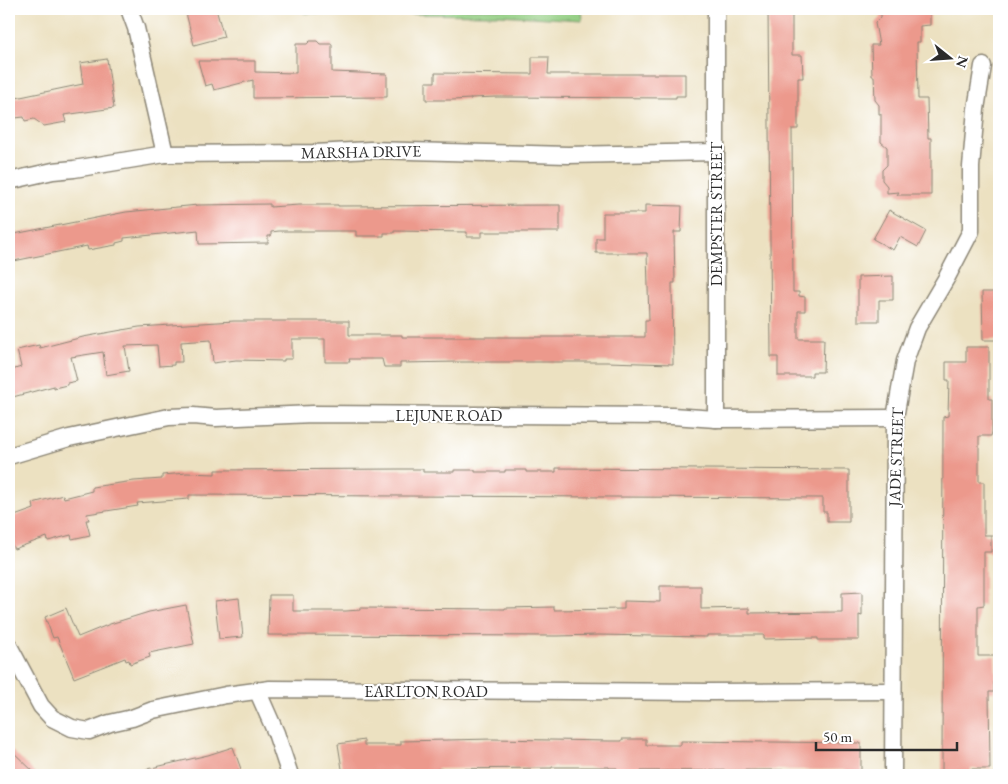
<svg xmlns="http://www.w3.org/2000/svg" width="1008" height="784" font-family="'EB Garamond',serif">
<rect width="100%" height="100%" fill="#fff"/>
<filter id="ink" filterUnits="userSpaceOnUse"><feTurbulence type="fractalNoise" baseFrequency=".02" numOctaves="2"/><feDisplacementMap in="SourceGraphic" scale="10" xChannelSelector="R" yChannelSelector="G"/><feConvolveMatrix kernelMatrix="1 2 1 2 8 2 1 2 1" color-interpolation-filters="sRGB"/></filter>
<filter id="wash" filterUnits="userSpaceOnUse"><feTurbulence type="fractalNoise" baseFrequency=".0096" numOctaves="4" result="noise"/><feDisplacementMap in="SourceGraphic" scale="20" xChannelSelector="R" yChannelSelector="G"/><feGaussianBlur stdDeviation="1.12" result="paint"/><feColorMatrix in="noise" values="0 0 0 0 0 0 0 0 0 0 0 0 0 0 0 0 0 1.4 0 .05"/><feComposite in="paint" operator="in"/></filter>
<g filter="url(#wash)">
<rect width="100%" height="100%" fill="#ece1c1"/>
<!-- green -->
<path fill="#93ce82" stroke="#5f7c56" d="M 303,9 L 581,9 L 582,20 L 499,15 L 304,13 Z"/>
<g id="blocks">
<!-- building -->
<g fill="#ec998c">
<path d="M 185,9 L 216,9 L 224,37 L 194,45 Z"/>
<path d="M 768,9 L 792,9 L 792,55 L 802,55 L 803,78 L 798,78 L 798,129 L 792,129 L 793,292 L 799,292 L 799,296 L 805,297 L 805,311 L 798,311 L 798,339 L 824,339 L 823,372 L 812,372 L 812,376 L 778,376 L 778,357 L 771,357 Z"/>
<path d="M 904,9 L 930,9 L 930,25 L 920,26 L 920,42 L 917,42 L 918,99 L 927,99 L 928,138 L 931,138 L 931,195 L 897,195 L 899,192 L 887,193 L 887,186 L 882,180 L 882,170 L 887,165 L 887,147 L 881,142 L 881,114 L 879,114 L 879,105 L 875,100 L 874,76 L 872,76 L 871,45 L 879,45 L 875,23 L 881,17 L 881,11 L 904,10 Z"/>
<path d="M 310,41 L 317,41 L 320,44 L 332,44 L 332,72 L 387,74 L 387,97 L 253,98 L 253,80 L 214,90 L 212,84 L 205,86 L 198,61 L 255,61 L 255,72 L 296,73 L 296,44 L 307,44 Z"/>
<path d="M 532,57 L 549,57 L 548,74 L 685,74 L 685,96 L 676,96 L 676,98 L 497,97 L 471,98 L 471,99 L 452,100 L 426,100 L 426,82 L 435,82 L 435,73 L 532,74 Z"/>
<path d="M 107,59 L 114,108 L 64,115 L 66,122 L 44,126 L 34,119 L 25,121 L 24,117 L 15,118 L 11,99 L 83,84 L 80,63 Z"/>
<path d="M 270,204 L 270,207 L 299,205 L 338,205 L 338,206 L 560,205 L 560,232 L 482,232 L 482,237 L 467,237 L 467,232 L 394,231 L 394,233 L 384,233 L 384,236 L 356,236 L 356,231 L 279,231 L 271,232 L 271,236 L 268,236 L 268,243 L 199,244 L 198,230 L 124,238 L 124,241 L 116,243 L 116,245 L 88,250 L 87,246 L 9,262 L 9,235 L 126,212 L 198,205 Z"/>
<path d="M 645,205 L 682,206 L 681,232 L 674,232 L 675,283 L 672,283 L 673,364 L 607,362 L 460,362 L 400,363 L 400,367 L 384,367 L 382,359 L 349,359 L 350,362 L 325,362 L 325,339 L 292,339 L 292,359 L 284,359 L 284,361 L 236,360 L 213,363 L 211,340 L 181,342 L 182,362 L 174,362 L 174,365 L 159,366 L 157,345 L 125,346 L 129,371 L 106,375 L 103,352 L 71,357 L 77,381 L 67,383 L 67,385 L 54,388 L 54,386 L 9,398 L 9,371 L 21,367 L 17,350 L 39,345 L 40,348 L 83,337 L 139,327 L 234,321 L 349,321 L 349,335 L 402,335 L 402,337 L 645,337 L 645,320 L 649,320 L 647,253 L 596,253 L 596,238 L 603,238 L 603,213 L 645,213 Z"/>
<path d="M 889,210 L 926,231 L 918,247 L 900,237 L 893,250 L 873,239 Z"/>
<path d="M 893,276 L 893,300 L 879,300 L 879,321 L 858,321 L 858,277 Z"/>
<path d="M 982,292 L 999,292 L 999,340 L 983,340 Z"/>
<path d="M 966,347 L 989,347 L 989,399 L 992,399 L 992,432 L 991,436 L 979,436 L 979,482 L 984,482 L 984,535 L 991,535 L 991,552 L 984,552 L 984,605 L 978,606 L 978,656 L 995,656 L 996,681 L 994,681 L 994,692 L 989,692 L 990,769 L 971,769 L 971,775 L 942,775 L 943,417 L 948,416 L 949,380 L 946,380 L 946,362 L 966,362 Z"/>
<path d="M 556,468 L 849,470 L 849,522 L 827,522 L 827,512 L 823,512 L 823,498 L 189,495 L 189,499 L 137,503 L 138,506 L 87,514 L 89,520 L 86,520 L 90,535 L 72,539 L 71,535 L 48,541 L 47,537 L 14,549 L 12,545 L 9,546 L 9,518 L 34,509 L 33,503 L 63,495 L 64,498 L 92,491 L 92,487 L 134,481 L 162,479 L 162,475 L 187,473 L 215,474 L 215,470 L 402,469 L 423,469 L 423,472 L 454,472 L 454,470 L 475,470 L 475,472 L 505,472 L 505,470 L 526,470 L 526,472 L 556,472 Z"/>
<path d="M 660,586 L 701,586 L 701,609 L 749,608 L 749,613 L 842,612 L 842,593 L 862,592 L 862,616 L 859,615 L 859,640 L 818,640 L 818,638 L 764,639 L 764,635 L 707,635 L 707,637 L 598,635 L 558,636 L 268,635 L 269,595 L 293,595 L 293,611 L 346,611 L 360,610 L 360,608 L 505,609 L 505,608 L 554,607 L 554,610 L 624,609 L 624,601 L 660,602 Z"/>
<path d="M 239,598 L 243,637 L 219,639 L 215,601 Z"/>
<path d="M 186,605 L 194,644 L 149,653 L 150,657 L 130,664 L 129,660 L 126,661 L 125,658 L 74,678 L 57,637 L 53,638 L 45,617 L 66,608 L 78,637 L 110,624 L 149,612 Z"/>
<path d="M 493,739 L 609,741 L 622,741 L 622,739 L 646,739 L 646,745 L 681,745 L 681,741 L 861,743 L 861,775 L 845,775 L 845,770 L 771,770 L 641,771 L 641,775 L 618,775 L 617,768 L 609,768 L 609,767 L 552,767 L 552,768 L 437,769 L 437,772 L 368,772 L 369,775 L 343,775 L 338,744 L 364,740 L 364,745 L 401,745 L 401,741 Z"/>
<path d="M 233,747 L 241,769 L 223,775 L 148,775 L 147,769 L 208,755 Z"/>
<path d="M 9,748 L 37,775 L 9,775 Z"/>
</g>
</g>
</g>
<g filter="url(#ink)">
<use href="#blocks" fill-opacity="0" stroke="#8c8676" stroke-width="1"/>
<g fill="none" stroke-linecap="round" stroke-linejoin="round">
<!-- minor casing -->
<g stroke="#8c8676" stroke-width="19">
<g id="minor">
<path d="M 129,9 L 136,28 L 165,154"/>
<path d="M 716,9 L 716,419"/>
<path d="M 9,181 L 53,171 L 74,169 L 165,154 L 315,153 L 370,150 L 568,155 L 716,152"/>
<path d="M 9,456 L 69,438 L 169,417 L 193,416 L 216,418 L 313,414 L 672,416 L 716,419 L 895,418"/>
<path d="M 9,646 L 41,706 L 52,718 L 72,728 L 89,731 L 110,723 L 132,718 L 153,710 L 226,695 L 270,689 L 707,692 L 892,691"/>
<path d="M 257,690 L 276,733 L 290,775"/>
<path d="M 893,775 L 895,418 L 905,361 L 917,328 L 947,277 L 971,231 L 971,167 L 976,109 L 983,66"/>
</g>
</g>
<!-- minor -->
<use href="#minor" stroke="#fff" stroke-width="16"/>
</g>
</g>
<g text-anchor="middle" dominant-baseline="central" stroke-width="4" stroke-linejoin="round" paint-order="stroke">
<!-- street labels -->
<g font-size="16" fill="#2b2b2b" stroke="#fff">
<text transform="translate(361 152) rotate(-1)">MARSHA DRIVE</text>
<text transform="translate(716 214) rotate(-90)">DEMPSTER STREET</text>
<text x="449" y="415">LEJUNE ROAD</text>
<text transform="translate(896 457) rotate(-88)">JADE STREET</text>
<text x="426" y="691">EARLTON ROAD</text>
</g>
</g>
<!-- margin -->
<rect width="1008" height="784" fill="none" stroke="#fff" stroke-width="30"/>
<!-- north arrow -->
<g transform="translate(950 58) rotate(107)" stroke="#ffffff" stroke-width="4" paint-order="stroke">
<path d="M0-4L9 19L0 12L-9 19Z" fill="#2b2b2b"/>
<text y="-8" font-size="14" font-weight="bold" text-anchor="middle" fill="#2b2b2b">N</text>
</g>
<!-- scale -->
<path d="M816 742v8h141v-8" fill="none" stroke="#2b2b2b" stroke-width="2.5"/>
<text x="823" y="742" font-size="15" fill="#2b2b2b" stroke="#ffffff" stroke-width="4" paint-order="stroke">50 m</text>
</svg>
